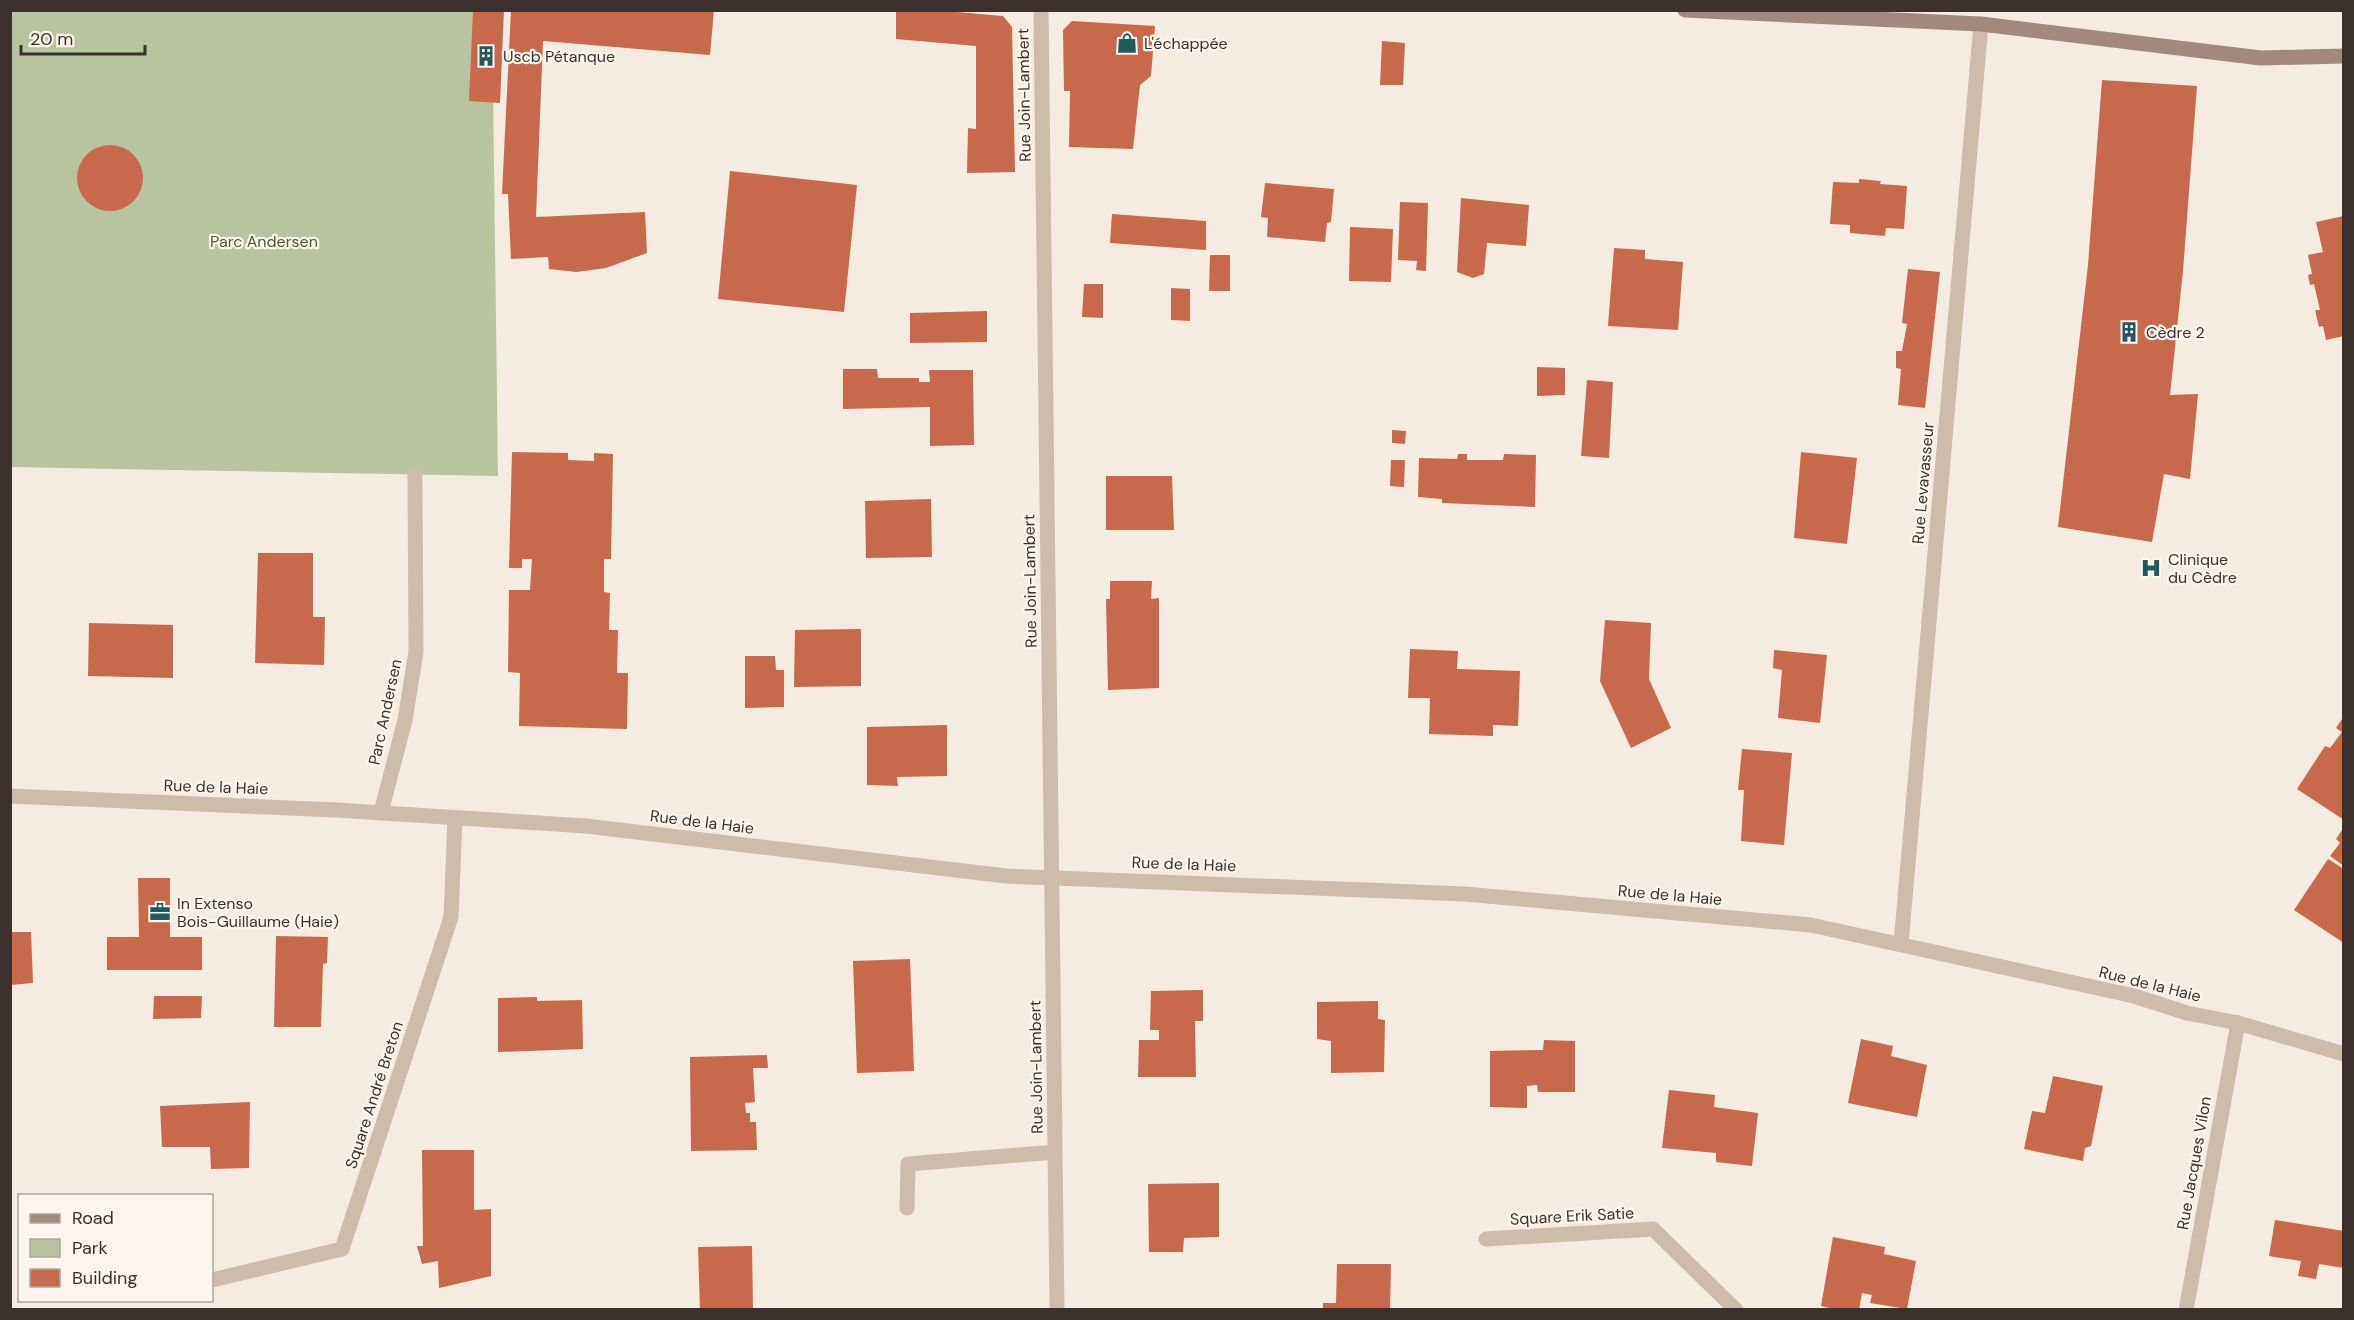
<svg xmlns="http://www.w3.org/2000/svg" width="2354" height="1320" font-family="'DM Sans',sans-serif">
<rect width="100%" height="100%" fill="#f4ebe1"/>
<!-- green -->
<path fill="#b8c4a0" d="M 11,11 L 492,11 L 498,476 L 11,467 Z"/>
<!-- building -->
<g fill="#c8694b">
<path d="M 473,10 L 504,10 L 500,103 L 469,101 Z"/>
<path d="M 511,10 L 714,10 L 710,55 L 543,41 L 536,217 L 645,212 L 647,253 L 606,268 L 576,272 L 549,269 L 548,257 L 511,259 L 508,194 L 502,194 Z"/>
<path d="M 896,10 L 934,10 L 1003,16 L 1012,27 L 1015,172 L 967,173 L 968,128 L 976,129 L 976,46 L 896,39 Z"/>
<path d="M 1072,21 L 1155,26 L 1151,76 L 1140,85 L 1133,149 L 1069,147 L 1070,91 L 1064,91 L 1063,30 Z"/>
<path d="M 1382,41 L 1405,43 L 1403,85 L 1380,85 Z"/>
<path d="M 2102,80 L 2197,86 L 2183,271 L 2170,395 L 2198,394 L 2190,479 L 2164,474 L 2152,542 L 2058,527 L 2088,265 Z"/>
<circle cx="110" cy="178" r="33"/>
<path d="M 730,171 L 857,185 L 844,312 L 718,299 Z"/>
<path d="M 1859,179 L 1881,181 L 1880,184 L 1907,186 L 1904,229 L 1886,228 L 1885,236 L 1850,233 L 1850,225 L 1830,224 L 1833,182 L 1859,183 Z"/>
<path d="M 1265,183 L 1334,189 L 1331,222 L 1327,223 L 1325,242 L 1267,237 L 1268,218 L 1261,217 Z"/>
<path d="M 1461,198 L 1529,205 L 1526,246 L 1487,243 L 1484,274 L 1473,278 L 1457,272 Z"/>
<path d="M 1400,202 L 1428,203 L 1426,271 L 1416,270 L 1417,261 L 1398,260 Z"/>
<path d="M 1112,214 L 1206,221 L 1206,250 L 1110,243 Z"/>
<path d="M 2344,216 L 2344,336 L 2326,340 L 2323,326 L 2319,327 L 2315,310 L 2320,310 L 2314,284 L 2310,285 L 2308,275 L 2312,274 L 2308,255 L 2323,252 L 2316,222 Z"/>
<path d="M 1350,227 L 1393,229 L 1391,282 L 1349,281 Z"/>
<path d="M 1614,248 L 1645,250 L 1645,259 L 1683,262 L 1678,330 L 1608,326 Z"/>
<path d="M 1210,255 L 1230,255 L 1230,291 L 1209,291 Z"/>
<path d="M 1908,269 L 1940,272 L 1925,408 L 1898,405 L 1901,369 L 1896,368 L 1896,351 L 1902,351 L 1907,324 L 1902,323 Z"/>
<path d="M 1084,284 L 1103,284 L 1103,318 L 1082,317 Z"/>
<path d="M 1171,288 L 1190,289 L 1190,321 L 1171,320 Z"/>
<path d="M 987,311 L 987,342 L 910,343 L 910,313 Z"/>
<path d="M 1537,367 L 1565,368 L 1565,395 L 1537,396 Z"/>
<path d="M 843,369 L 877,369 L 878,378 L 919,378 L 919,382 L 930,382 L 929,370 L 973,370 L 974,445 L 930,446 L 930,407 L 843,409 Z"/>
<path d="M 1587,380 L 1613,382 L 1609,458 L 1581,456 Z"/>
<path d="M 1392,430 L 1406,431 L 1405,444 L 1392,443 Z"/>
<path d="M 512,452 L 568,453 L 568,460 L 594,461 L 594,453 L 613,454 L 611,559 L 604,559 L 604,592 L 610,593 L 609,630 L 618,630 L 617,673 L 628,673 L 627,729 L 519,726 L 520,673 L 508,672 L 509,590 L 530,590 L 532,559 L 522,559 L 522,568 L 509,568 Z"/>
<path d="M 1801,452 L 1857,458 L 1847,544 L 1794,538 Z"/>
<path d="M 1458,454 L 1467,454 L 1467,460 L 1503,460 L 1504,454 L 1536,455 L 1535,507 L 1442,503 L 1442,499 L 1418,497 L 1419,458 L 1457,459 Z"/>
<path d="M 1391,460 L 1405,460 L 1404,487 L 1390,486 Z"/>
<path d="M 1106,476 L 1172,476 L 1174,530 L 1106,530 Z"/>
<path d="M 931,499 L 932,557 L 866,558 L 865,501 Z"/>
<path d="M 258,553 L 313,553 L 313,617 L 325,617 L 324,665 L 255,663 Z"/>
<path d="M 1110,581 L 1152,581 L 1151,599 L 1159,598 L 1159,688 L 1108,690 L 1106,599 L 1110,599 Z"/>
<path d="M 1605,620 L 1651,623 L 1649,679 L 1671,728 L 1631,748 L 1600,681 Z"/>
<path d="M 89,623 L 173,625 L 173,678 L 88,676 Z"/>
<path d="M 861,629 L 861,686 L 794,687 L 795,630 Z"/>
<path d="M 1410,649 L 1458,651 L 1457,669 L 1520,671 L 1518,726 L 1493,725 L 1493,736 L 1429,734 L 1430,698 L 1408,698 Z"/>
<path d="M 1774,650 L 1827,655 L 1820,723 L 1778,718 L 1782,670 L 1773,668 Z"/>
<path d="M 745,656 L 775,656 L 776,670 L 784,670 L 784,707 L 745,708 Z"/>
<path d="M 2344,716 L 2344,820 L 2297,789 L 2325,746 L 2330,748 L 2342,732 L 2336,728 Z"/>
<path d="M 947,725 L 947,776 L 897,777 L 898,786 L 867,785 L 867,727 Z"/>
<path d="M 1742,749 L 1792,753 L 1784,845 L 1741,841 L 1744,790 L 1738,790 Z"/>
<path d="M 2344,827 L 2344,842 L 2342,844 L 2344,846 L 2344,866 L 2330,856 L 2340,843 L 2336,839 Z"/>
<path d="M 2328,859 L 2344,869 L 2344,943 L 2294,910 Z"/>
<path d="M 138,878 L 170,878 L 170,937 L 202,937 L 202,970 L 107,970 L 107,937 L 139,937 Z"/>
<path d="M 10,932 L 31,932 L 33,983 L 10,985 Z"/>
<path d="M 276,936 L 328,937 L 327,963 L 323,964 L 321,1027 L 274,1027 Z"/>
<path d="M 910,959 L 914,1071 L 857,1073 L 853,961 Z"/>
<path d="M 1203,990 L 1203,1021 L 1195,1021 L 1196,1077 L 1138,1077 L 1139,1040 L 1159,1040 L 1159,1030 L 1150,1030 L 1151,991 Z"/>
<path d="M 154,996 L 202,996 L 201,1018 L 153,1019 Z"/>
<path d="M 537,997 L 537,1001 L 582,1000 L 583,1049 L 498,1052 L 498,998 Z"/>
<path d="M 1378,1001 L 1378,1019 L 1385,1020 L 1384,1072 L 1331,1073 L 1331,1041 L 1317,1039 L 1317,1002 Z"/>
<path d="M 1861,1039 L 1893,1046 L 1891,1056 L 1927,1065 L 1917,1117 L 1848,1103 Z"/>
<path d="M 1544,1040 L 1575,1041 L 1575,1092 L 1538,1092 L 1537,1085 L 1527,1086 L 1527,1108 L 1490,1107 L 1490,1051 L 1543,1050 Z"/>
<path d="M 767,1055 L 768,1068 L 753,1068 L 755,1102 L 745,1103 L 746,1113 L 750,1113 L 750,1122 L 756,1122 L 757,1150 L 691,1151 L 690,1057 Z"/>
<path d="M 2053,1076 L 2103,1086 L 2091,1146 L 2085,1148 L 2083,1161 L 2024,1149 L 2032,1111 L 2045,1113 Z"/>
<path d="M 1669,1090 L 1715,1095 L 1714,1107 L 1758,1113 L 1752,1166 L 1716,1162 L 1716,1153 L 1662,1148 Z"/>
<path d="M 250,1102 L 249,1168 L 211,1169 L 210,1147 L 162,1147 L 160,1106 Z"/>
<path d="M 422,1150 L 474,1150 L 474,1210 L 491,1209 L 491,1276 L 439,1288 L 438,1261 L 422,1264 L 417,1246 L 423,1246 Z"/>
<path d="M 1219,1183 L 1219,1237 L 1184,1238 L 1183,1252 L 1149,1252 L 1148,1184 Z"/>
<path d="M 2275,1220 L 2344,1231 L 2344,1268 L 2319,1264 L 2316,1279 L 2298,1276 L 2301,1261 L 2269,1256 Z"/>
<path d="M 1833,1237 L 1885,1247 L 1884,1254 L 1916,1261 L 1907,1309 L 1870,1303 L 1872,1295 L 1862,1293 L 1859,1310 L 1838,1310 L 1821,1306 Z"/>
<path d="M 752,1246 L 753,1310 L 700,1310 L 698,1247 Z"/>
<path d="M 1337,1264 L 1391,1264 L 1390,1310 L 1323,1310 L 1323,1303 L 1336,1303 Z"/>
</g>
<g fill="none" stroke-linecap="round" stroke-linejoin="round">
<!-- street -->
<g stroke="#cdbbac" stroke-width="15">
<path d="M 1041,10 L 1057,1310"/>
<path d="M 10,796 L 336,810 L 586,826 L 1006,876 L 1465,894 L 1811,925 L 2134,996 L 2187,1013 L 2238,1023 L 2344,1054"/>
<path d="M 381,812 L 405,720 L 416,652 L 415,475"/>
<path d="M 1901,944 L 1981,24"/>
<path d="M 907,1208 L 908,1164 L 1055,1152"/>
<path d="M 1486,1239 L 1653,1229 L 1736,1310"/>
<path d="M 212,1280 L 342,1249 L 451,917 L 455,819"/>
<path d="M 2186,1310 L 2238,1023"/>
</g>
<!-- secondary -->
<path stroke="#a18a7d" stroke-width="15" d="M 1685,10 L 1981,24 L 2261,58 L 2344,56"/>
</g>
<!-- icons -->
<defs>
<g id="shop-bare" transform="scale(1.62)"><path d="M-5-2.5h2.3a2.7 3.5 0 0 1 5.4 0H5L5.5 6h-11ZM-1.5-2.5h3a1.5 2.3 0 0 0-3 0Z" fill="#1f5a5e" stroke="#fbf5ee" stroke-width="2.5" paint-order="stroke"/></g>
<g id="building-bare" transform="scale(1.62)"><path d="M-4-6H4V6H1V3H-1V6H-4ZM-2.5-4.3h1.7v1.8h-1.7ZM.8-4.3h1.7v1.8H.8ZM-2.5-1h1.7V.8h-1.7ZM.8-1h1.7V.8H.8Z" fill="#1f5a5e" stroke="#fbf5ee" stroke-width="2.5" paint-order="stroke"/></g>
<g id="hospital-bare" transform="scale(1.62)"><path d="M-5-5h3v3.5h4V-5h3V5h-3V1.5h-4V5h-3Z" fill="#1f5a5e" stroke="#fbf5ee" stroke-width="2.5" paint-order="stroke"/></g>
<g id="office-bare" transform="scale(1.62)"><path d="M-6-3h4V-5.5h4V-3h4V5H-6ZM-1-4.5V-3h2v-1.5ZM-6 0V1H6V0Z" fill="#1f5a5e" stroke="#fbf5ee" stroke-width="2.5" paint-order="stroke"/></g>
</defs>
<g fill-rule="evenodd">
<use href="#shop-bare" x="1127" y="43"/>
<use href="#building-bare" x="486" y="56"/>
<use href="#building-bare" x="2129" y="332"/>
<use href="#hospital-bare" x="2151" y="568"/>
<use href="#office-bare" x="160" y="912"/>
</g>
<g text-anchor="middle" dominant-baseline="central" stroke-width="4.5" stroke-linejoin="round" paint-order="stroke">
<!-- poi labels -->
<g font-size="16" fill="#3b302b" stroke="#fbf5ee" text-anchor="start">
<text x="1144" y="43">L'échappée</text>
<text x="503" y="56">Uscb Pétanque</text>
<text x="2146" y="332">Cèdre 2</text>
<text x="2168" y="559">Clinique<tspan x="2168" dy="18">du Cèdre</tspan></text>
<text x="177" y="903">In Extenso<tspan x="177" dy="18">Bois-Guillaume (Haie)</tspan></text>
</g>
<!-- street labels -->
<g font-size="16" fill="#3b302b" stroke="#fbf5ee">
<text transform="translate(1024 95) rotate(-91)">Rue Join-Lambert</text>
<text transform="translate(1923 483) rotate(-85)">Rue Levavasseur</text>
<text transform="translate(1030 581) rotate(-91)">Rue Join-Lambert</text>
<text transform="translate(385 712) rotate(-78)">Parc Andersen</text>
<text transform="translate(216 787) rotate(2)">Rue de la Haie</text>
<text transform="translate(702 822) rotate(7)">Rue de la Haie</text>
<text transform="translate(1184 864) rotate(2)">Rue de la Haie</text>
<text transform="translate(1670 895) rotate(5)">Rue de la Haie</text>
<text transform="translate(2150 984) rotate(14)">Rue de la Haie</text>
<text transform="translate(1036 1067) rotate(-91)">Rue Join-Lambert</text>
<text transform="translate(374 1095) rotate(-72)">Square André Breton</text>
<text transform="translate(2194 1163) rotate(-80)">Rue Jacques Vilon</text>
<text transform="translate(1572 1216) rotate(-3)">Square Erik Satie</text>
</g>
<!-- park labels -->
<g font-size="16" fill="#4a5a2e" stroke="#fbf5ee">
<text x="264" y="241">Parc Andersen</text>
</g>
</g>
<!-- border -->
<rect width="2354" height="1320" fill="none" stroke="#3b302b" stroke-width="24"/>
<!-- legend -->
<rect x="18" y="1194" width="195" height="108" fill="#fbf5ee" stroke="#aea6a0" stroke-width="1.5"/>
<rect x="30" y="1214" width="30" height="9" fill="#a18a7d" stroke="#aea6a0" stroke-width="1.5"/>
<text x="72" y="1224" font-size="18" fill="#3b302b">Road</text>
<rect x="30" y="1239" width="30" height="18" fill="#b8c4a0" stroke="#aea6a0" stroke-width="1.5"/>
<text x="72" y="1254" font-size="18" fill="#3b302b">Park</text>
<rect x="30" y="1269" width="30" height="18" fill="#c8694b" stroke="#aea6a0" stroke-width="1.5"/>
<text x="72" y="1284" font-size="18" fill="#3b302b">Building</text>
<!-- scale -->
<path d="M21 45v9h124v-9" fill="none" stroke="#3b302b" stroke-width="3"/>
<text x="30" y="45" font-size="18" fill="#3b302b" stroke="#fbf5ee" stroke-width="4.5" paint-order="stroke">20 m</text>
</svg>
